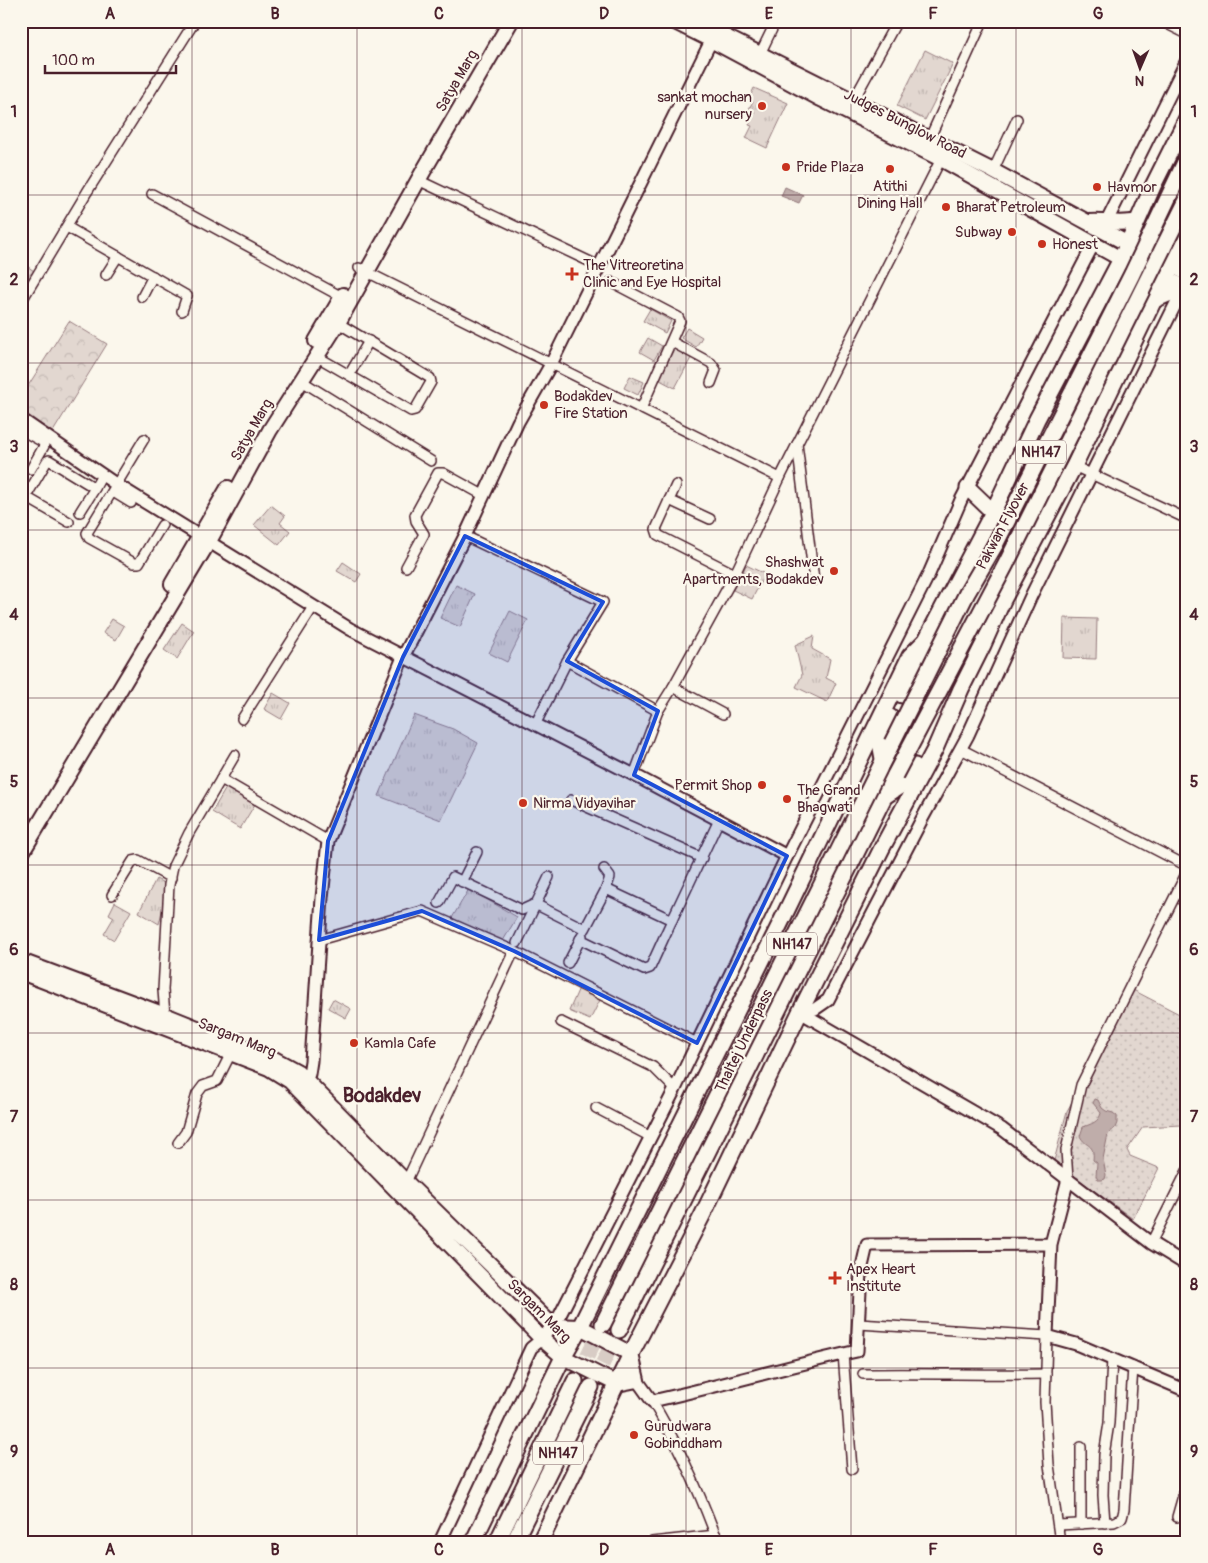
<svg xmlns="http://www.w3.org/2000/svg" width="1208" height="1563" font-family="Pangolin,sans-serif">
<defs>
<pattern id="grass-tufts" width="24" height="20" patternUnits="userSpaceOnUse" patternTransform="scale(1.25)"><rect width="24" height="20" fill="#e2d7d0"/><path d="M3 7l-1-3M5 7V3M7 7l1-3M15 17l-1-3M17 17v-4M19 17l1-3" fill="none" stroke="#c3b8b3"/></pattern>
<pattern id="forest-crowns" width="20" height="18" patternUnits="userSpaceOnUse" patternTransform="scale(1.25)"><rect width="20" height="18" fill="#e2d7d0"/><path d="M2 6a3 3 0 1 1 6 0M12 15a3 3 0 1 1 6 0" fill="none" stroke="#c3b8b3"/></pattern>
<pattern id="garden-dots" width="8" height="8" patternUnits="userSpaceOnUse" patternTransform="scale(1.25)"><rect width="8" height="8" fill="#e2d7d0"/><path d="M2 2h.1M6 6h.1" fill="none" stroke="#c3b8b3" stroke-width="1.8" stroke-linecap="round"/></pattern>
</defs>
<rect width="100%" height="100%" fill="#fbf7ec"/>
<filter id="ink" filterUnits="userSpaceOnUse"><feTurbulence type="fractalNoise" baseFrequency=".02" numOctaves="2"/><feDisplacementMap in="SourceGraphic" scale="10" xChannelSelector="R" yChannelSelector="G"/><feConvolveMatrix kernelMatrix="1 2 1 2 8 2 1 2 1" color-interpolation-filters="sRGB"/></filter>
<g filter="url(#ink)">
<!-- grass -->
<g fill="url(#grass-tufts)" stroke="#967b7e">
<path d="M 925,50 L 953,64 L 925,120 L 897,106 Z"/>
<path d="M 754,88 L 788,103 L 767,148 L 746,138 L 752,126 L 749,125 L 755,112 L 749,109 L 753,101 L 749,99 Z"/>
<path d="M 650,309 L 671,321 L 665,333 L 643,321 Z"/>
<path d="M 687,328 L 702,337 L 696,347 L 681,338 Z"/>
<path d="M 648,338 L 662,346 L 654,360 L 640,352 Z"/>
<path d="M 674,349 L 691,358 L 675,388 L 658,379 Z"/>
<path d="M 630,376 L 644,382 L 638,395 L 624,388 Z"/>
<path d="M 271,505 L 285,516 L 280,523 L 290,531 L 279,545 L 254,525 Z"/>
<path d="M 343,562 L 361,574 L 356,582 L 337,571 Z"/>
<path d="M 746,565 L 765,574 L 752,599 L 733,590 Z"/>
<path d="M 456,585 L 475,594 L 460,627 L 440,618 Z"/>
<path d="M 510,611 L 528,620 L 507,662 L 489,653 Z"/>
<path d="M 1064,618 L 1097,619 L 1096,659 L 1063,658 Z"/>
<path d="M 112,619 L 124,626 L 116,640 L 103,633 Z"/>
<path d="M 182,623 L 194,631 L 177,659 L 164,650 Z"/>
<path d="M 814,636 L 812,649 L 830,659 L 826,678 L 836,683 L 827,702 L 796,687 L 802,675 L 795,645 Z"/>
<path d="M 273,693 L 290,703 L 281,719 L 264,709 Z"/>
<path d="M 414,715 L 453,729 L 478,743 L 441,820 L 379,796 Z"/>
<path d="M 226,788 L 255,804 L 240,829 L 212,812 Z"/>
<path d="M 156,879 L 168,885 L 159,924 L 139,912 Z"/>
<path d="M 469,889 L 517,917 L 500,946 L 452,918 Z"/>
<path d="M 115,902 L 131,911 L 114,940 L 104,934 L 114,917 L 109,914 Z"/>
<path d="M 579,988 L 601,998 L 590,1020 L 569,1011 Z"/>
<path d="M 333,999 L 351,1009 L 346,1018 L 328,1008 Z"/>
</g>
<!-- forest -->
<g fill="url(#forest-crowns)" stroke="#967b7e">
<path d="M 21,262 L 34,271 L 21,291 Z"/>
<path d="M 69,321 L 107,344 L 51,435 L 21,414 L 21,397 Z"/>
</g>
<!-- garden -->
<path fill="url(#garden-dots)" stroke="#967b7e" d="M 1133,990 L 1187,1018 L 1187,1113 L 1181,1125 L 1143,1127 L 1127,1150 L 1130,1156 L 1159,1168 L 1133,1219 L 1054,1161 L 1067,1111 Z"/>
<!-- water -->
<g fill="#bfadaa" stroke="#907477">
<path d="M 785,187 L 803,195 L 799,203 L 781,196 Z"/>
<path d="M 1095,1099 L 1098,1100 L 1102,1108 L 1106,1111 L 1113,1113 L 1117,1116 L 1117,1123 L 1115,1128 L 1108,1134 L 1103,1159 L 1106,1175 L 1105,1179 L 1102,1180 L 1098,1180 L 1096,1176 L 1097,1163 L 1093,1160 C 1095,1143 1086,1148 1080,1136 L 1083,1127 C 1091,1124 1099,1122 1101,1113 L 1093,1103 Z"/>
</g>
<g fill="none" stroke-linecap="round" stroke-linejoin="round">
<!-- trunk-tunnel -->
<g stroke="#d8ccc5" stroke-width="15" stroke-dasharray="15 8" stroke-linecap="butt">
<path d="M 577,1377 L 603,1324"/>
<path d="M 592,1385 L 619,1330"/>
</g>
<!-- minor casing -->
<g stroke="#4a1f2b" stroke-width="12">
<g id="minor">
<path d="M 1161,21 L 1187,34"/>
<path d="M 760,54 L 776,21"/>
<path d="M 853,101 L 897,21"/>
<path d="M 927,144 L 983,21"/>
<path d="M 993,171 L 1017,119"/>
<path d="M 418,180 L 599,266"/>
<path d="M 152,194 L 342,297"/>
<path d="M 67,227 L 187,296 L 182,311"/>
<path d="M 359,268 L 780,478"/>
<path d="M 106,275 L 118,256"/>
<path d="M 611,282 L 678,317 L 680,321 L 641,409"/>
<path d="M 142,297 L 153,276"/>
<path d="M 21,302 L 87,192 L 195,21"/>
<path d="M 672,342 L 711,363 L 716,370 L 711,383"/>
<path d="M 316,356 L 411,411 L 415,410 L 431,382 L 430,378 L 338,323"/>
<path d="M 349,375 L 369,341"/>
<path d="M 300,380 L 431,461"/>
<path d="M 21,430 L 43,442 L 44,446 L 31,469"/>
<path d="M 144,439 L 87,533 L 89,538 L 134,563 L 139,563 L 162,525"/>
<path d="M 797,444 L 814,580"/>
<path d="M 1074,466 L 1187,519"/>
<path d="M 676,485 L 656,529 L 658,535 L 735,574"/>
<path d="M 113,492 L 131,503"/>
<path d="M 26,497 L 69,522"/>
<path d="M 669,500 L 710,519"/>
<path d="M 21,505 L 47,461 L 49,460 L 95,488 L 102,475"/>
<path d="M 80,512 L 95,488"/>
<path d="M 465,536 L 603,602 L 567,661 L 535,725"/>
<path d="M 406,567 L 424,534 L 416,521 L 415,515 L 438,473 L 443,473 L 483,495"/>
<path d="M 567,661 L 658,711"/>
<path d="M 673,687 L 723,714"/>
<path d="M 242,719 L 313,607"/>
<path d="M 961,749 L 1187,866"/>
<path d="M 634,775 L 658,711 L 673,687 L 735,574 L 780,478 L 943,155"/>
<path d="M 221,779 L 235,755"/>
<path d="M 571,800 L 702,858"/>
<path d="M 604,869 L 610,877 L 606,889"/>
<path d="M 462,882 L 477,852"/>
<path d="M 112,895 L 133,861 L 138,860 L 171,878"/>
<path d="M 439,903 L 453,877 L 522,910 L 535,904 L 585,929 L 606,889 L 672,920 L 719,820"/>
<path d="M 580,939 L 644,970 L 650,968 L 672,920"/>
<path d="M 319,940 L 422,911 L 514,951"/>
<path d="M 517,943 L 549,877"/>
<path d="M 568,963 L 582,936"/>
<path d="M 165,1015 L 163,990 L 169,885 L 173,866 L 189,833 L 221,779 L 328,841"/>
<path d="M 561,1022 L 653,1067 L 675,1089"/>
<path d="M 596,1108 L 651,1137"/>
<path d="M 178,1143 L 186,1132 L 197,1094 L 203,1086 L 217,1081 L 231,1053"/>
<path d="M 1068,1179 L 1066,1150 L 1081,1085 L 1187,872"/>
<path d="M 403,1185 L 406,1182 L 514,951 L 697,1043"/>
<path d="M 1151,1243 L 1187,1171"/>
<path d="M 859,1324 L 1047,1336 L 1045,1402 L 1049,1465 L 1060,1542"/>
<path d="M 843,1354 L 852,1469"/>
<path d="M 863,1374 C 924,1373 985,1375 1046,1374"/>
<path d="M 652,1401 C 679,1446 700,1493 718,1542"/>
<path d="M 1081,1447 L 1081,1524"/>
<path d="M 1177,1517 L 1187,1482"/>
<path d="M 1105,1523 L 1103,1495 L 1104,1455 L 1109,1423 L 1112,1358"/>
<path d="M 1059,1525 L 1114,1522 L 1122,1518 L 1124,1510 L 1133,1367"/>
<path d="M 652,1542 L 716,1535"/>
</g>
</g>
<!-- tertiary casing -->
<g stroke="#4a1f2b" stroke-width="15">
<g id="tertiary">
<path d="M 1107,221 L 1187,60"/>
<path d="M 21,419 L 117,485 L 350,629 L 634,775 L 787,856"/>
<path d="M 800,1012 L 815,1009 L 828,1000 L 922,819 L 968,735 L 1031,596 L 1184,287"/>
<path d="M 800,1012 L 1002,1129 L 1151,1243 L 1187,1265"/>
<path d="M 302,1085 L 309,1074 L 311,1061 L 322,898 L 328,841 L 403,657 L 465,536 L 518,422 L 551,364 L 715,33"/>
<path d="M 1051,1244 L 1047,1336 L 1076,1344 L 1187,1391"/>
<path d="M 637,1380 L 652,1401 C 721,1386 788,1366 857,1351 L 861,1271 L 867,1245 L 1051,1244 L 1068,1179"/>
<path d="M 440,1542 L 531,1348 L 542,1339 L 560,1315 L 675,1089 L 787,856 L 929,574 L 961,500 L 1093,245"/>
</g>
</g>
<!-- secondary casing -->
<g stroke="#4a1f2b" stroke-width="18">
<g id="secondary">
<path d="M 673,21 L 711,40 L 821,99 L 941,159 L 1121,259 L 1187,288"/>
<path d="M 704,26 L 993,171 L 1128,244 L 1187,273"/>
<path d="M 1090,222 C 1107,221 1122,225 1137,221"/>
<path d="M 316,341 L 343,295"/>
<path d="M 172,584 L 228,488"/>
<path d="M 21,854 L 212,536 L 270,430 L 338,323 L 424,170 L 511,21"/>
<path d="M 21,961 L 165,1015 L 274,1059 L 298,1072 L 406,1182 L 553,1326 L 580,1327 L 631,1354 L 637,1380 L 617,1384 L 563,1357 L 542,1339 L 290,1081 L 269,1068 L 21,972"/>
</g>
</g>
<!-- primary casing -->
<g stroke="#4a1f2b" stroke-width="19">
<g id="primary">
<path d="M 1154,300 L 1184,287"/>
<path d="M 968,488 L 993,512"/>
<path d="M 902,695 L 919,661 L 925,643"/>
<path d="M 883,759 L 880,742 L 890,717"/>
<path d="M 885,796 L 906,782 L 915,766"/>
<path d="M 473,1542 L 563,1357 L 580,1327 L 781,922 L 910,656 L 926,640 L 993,512 L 1037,419 L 1121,259 L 1153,186 L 1187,118"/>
<path d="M 540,1542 L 631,1354 L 702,1216 L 800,1012 L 882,848 L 935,749 L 961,689 L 983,645 L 1003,600 L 1074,466 L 1154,300 L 1187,238"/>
</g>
</g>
<!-- trunk casing -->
<g stroke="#4a1f2b" stroke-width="19">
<g id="trunk">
<path d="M 603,1324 L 892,743"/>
<path d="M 619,1330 L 895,775"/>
<path d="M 497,1542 L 575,1381"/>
<path d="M 514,1542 L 591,1387"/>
</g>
</g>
<!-- minor -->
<use href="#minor" stroke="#fbf7ec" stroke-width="9"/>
<!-- tertiary -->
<use href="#tertiary" stroke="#fbf7ec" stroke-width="11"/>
<!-- secondary -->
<use href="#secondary" stroke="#fbf7ec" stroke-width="14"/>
<!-- primary -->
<use href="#primary" stroke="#fbf7ec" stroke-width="15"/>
<!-- trunk -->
<use href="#trunk" stroke="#fbf7ec" stroke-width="15"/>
<!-- trunk-bridge casing -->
<g stroke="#4a1f2b" stroke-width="19" stroke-linecap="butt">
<g id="trunk-bridge">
<path d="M 892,743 L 967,593 L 995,545 L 1132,274 L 1187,158"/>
<path d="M 895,775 L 1006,564 L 1187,200"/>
</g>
</g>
<!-- trunk-bridge -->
<use href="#trunk-bridge" stroke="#fbf7ec" stroke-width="15"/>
</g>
</g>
<!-- marked area -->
<path fill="#1d4ed8" fill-opacity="0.2" stroke="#1d4ed8" stroke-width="4" stroke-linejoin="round" d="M 465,536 L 603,602 L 567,661 L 658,711 L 634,775 L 787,856 L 697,1043 L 514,951 L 422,911 L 319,940 L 328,841 L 403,657 Z"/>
<!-- grid -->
<path fill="none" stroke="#4a1f2b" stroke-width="1" stroke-opacity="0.55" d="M 192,21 L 192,1542M 357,21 L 357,1542M 522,21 L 522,1542M 686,21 L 686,1542M 851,21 L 851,1542M 1016,21 L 1016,1542M 21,195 L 1187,195M 21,363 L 1187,363M 21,530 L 1187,530M 21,698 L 1187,698M 21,865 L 1187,865M 21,1033 L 1187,1033M 21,1200 L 1187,1200M 21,1368 L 1187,1368"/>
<!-- markers -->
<g fill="#c8321e" stroke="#fbf7ec" stroke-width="2">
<circle cx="762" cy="106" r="5"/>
<circle cx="786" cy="167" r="5"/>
<circle cx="890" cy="169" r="5"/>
<circle cx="1097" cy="187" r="5"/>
<circle cx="946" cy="207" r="5"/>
<circle cx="1012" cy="232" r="5"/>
<circle cx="1042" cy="244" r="5"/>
<path d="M569.5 266.5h5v5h5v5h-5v5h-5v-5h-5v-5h5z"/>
<circle cx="544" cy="405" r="5"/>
<circle cx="834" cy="571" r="5"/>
<circle cx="762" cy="785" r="5"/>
<circle cx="787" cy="799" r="5"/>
<circle cx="523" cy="803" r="5"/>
<circle cx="354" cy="1043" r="5"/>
<path d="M832.5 1270.5h5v5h5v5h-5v5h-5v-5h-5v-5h5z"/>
<circle cx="634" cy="1435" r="5"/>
</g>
<g text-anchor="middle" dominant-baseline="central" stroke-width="4.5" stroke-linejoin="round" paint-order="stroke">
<!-- shield labels -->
<g fill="#fbf7ec" stroke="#7f6065" stroke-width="1">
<rect x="1016" y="440.5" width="50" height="23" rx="4"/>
<rect x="767" y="932.5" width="50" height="23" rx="4"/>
<rect x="533" y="1441.5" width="50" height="23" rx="4"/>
</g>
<g font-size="14" font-weight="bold" fill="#4a1f2b">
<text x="1041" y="452">NH147</text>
<text x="792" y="944">NH147</text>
<text x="558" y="1453">NH147</text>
</g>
<!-- street labels -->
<g font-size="15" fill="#4a1f2b" stroke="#fbf7ec">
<text transform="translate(457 81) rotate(-60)">Satya Marg</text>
<text transform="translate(905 124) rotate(27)">Judges Bunglow Road</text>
<text transform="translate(252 430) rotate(-60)">Satya Marg</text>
<text transform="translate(1003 526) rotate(-62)">Pakwan Flyover</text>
<text transform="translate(237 1038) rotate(22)">Sargam Marg</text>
<text transform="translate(744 1041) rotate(-64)">Thaltej Underpass</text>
<text transform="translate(539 1311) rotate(45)">Sargam Marg</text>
</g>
<!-- poi labels -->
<g font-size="15" fill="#4a1f2b" stroke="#fbf7ec" text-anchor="start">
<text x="752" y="97" text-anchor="end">sankat mochan<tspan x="752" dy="17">nursery</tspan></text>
<text x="796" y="167">Pride Plaza</text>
<text x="890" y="186" text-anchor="middle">Atithi<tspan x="890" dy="17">Dining Hall</tspan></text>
<text x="1107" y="187">Havmor</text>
<text x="956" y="207">Bharat Petroleum</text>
<text x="1002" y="232" text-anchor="end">Subway</text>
<text x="1052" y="244">Honest</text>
<text x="583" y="265">The Vitreoretina<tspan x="583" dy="17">Clinic and Eye Hospital</tspan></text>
<text x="554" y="396">Bodakdev<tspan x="554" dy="17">Fire Station</tspan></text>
<text x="824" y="562" text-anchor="end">Shashwat<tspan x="824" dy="17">Apartments, Bodakdev</tspan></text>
<text x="752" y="785" text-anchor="end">Permit Shop</text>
<text x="797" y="790">The Grand<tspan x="797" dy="17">Bhagwati</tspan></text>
<text x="533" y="803">Nirma Vidyavihar</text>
<text x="364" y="1043">Kamla Cafe</text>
<text x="846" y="1269">Apex Heart<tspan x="846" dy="17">Institute</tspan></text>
<text x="644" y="1426">Gurudwara<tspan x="644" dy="17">Gobinddham</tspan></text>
</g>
<!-- district labels -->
<g font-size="20" font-weight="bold" fill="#4a1f2b" stroke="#fbf7ec">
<text x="382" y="1095">Bodakdev</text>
</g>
</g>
<!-- margin -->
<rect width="1208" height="1563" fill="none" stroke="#fbf7ec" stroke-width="55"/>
<!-- north arrow -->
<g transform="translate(1140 68) rotate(182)" stroke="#fbf7ec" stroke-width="4" paint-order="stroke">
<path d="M0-4L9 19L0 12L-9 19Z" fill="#4a1f2b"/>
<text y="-8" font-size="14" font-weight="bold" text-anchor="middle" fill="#4a1f2b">N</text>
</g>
<!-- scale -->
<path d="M45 65v8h131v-8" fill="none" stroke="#4a1f2b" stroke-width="2.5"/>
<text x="52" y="65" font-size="15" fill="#4a1f2b" stroke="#fbf7ec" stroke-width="4" paint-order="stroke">100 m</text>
<rect x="28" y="28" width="1152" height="1508" fill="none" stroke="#4a1f2b" stroke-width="2"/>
<g font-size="16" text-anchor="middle" font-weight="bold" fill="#4a1f2b">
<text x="110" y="19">A</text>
<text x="275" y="19">B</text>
<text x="439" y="19">C</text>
<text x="604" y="19">D</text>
<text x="769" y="19">E</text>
<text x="933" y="19">F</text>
<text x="1098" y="19">G</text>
<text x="14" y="117">1</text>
<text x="1194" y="117">1</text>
<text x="14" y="285">2</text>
<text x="1194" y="285">2</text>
<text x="14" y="452">3</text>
<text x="1194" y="452">3</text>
<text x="14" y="620">4</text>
<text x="1194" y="620">4</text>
<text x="14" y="787">5</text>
<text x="1194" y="787">5</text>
<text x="14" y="955">6</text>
<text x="1194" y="955">6</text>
<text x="14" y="1122">7</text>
<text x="1194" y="1122">7</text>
<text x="14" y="1290">8</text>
<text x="1194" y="1290">8</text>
<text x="14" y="1457">9</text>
<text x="1194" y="1457">9</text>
<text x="110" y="1555">A</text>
<text x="275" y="1555">B</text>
<text x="439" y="1555">C</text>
<text x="604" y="1555">D</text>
<text x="769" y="1555">E</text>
<text x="933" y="1555">F</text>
<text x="1098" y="1555">G</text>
</g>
</svg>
